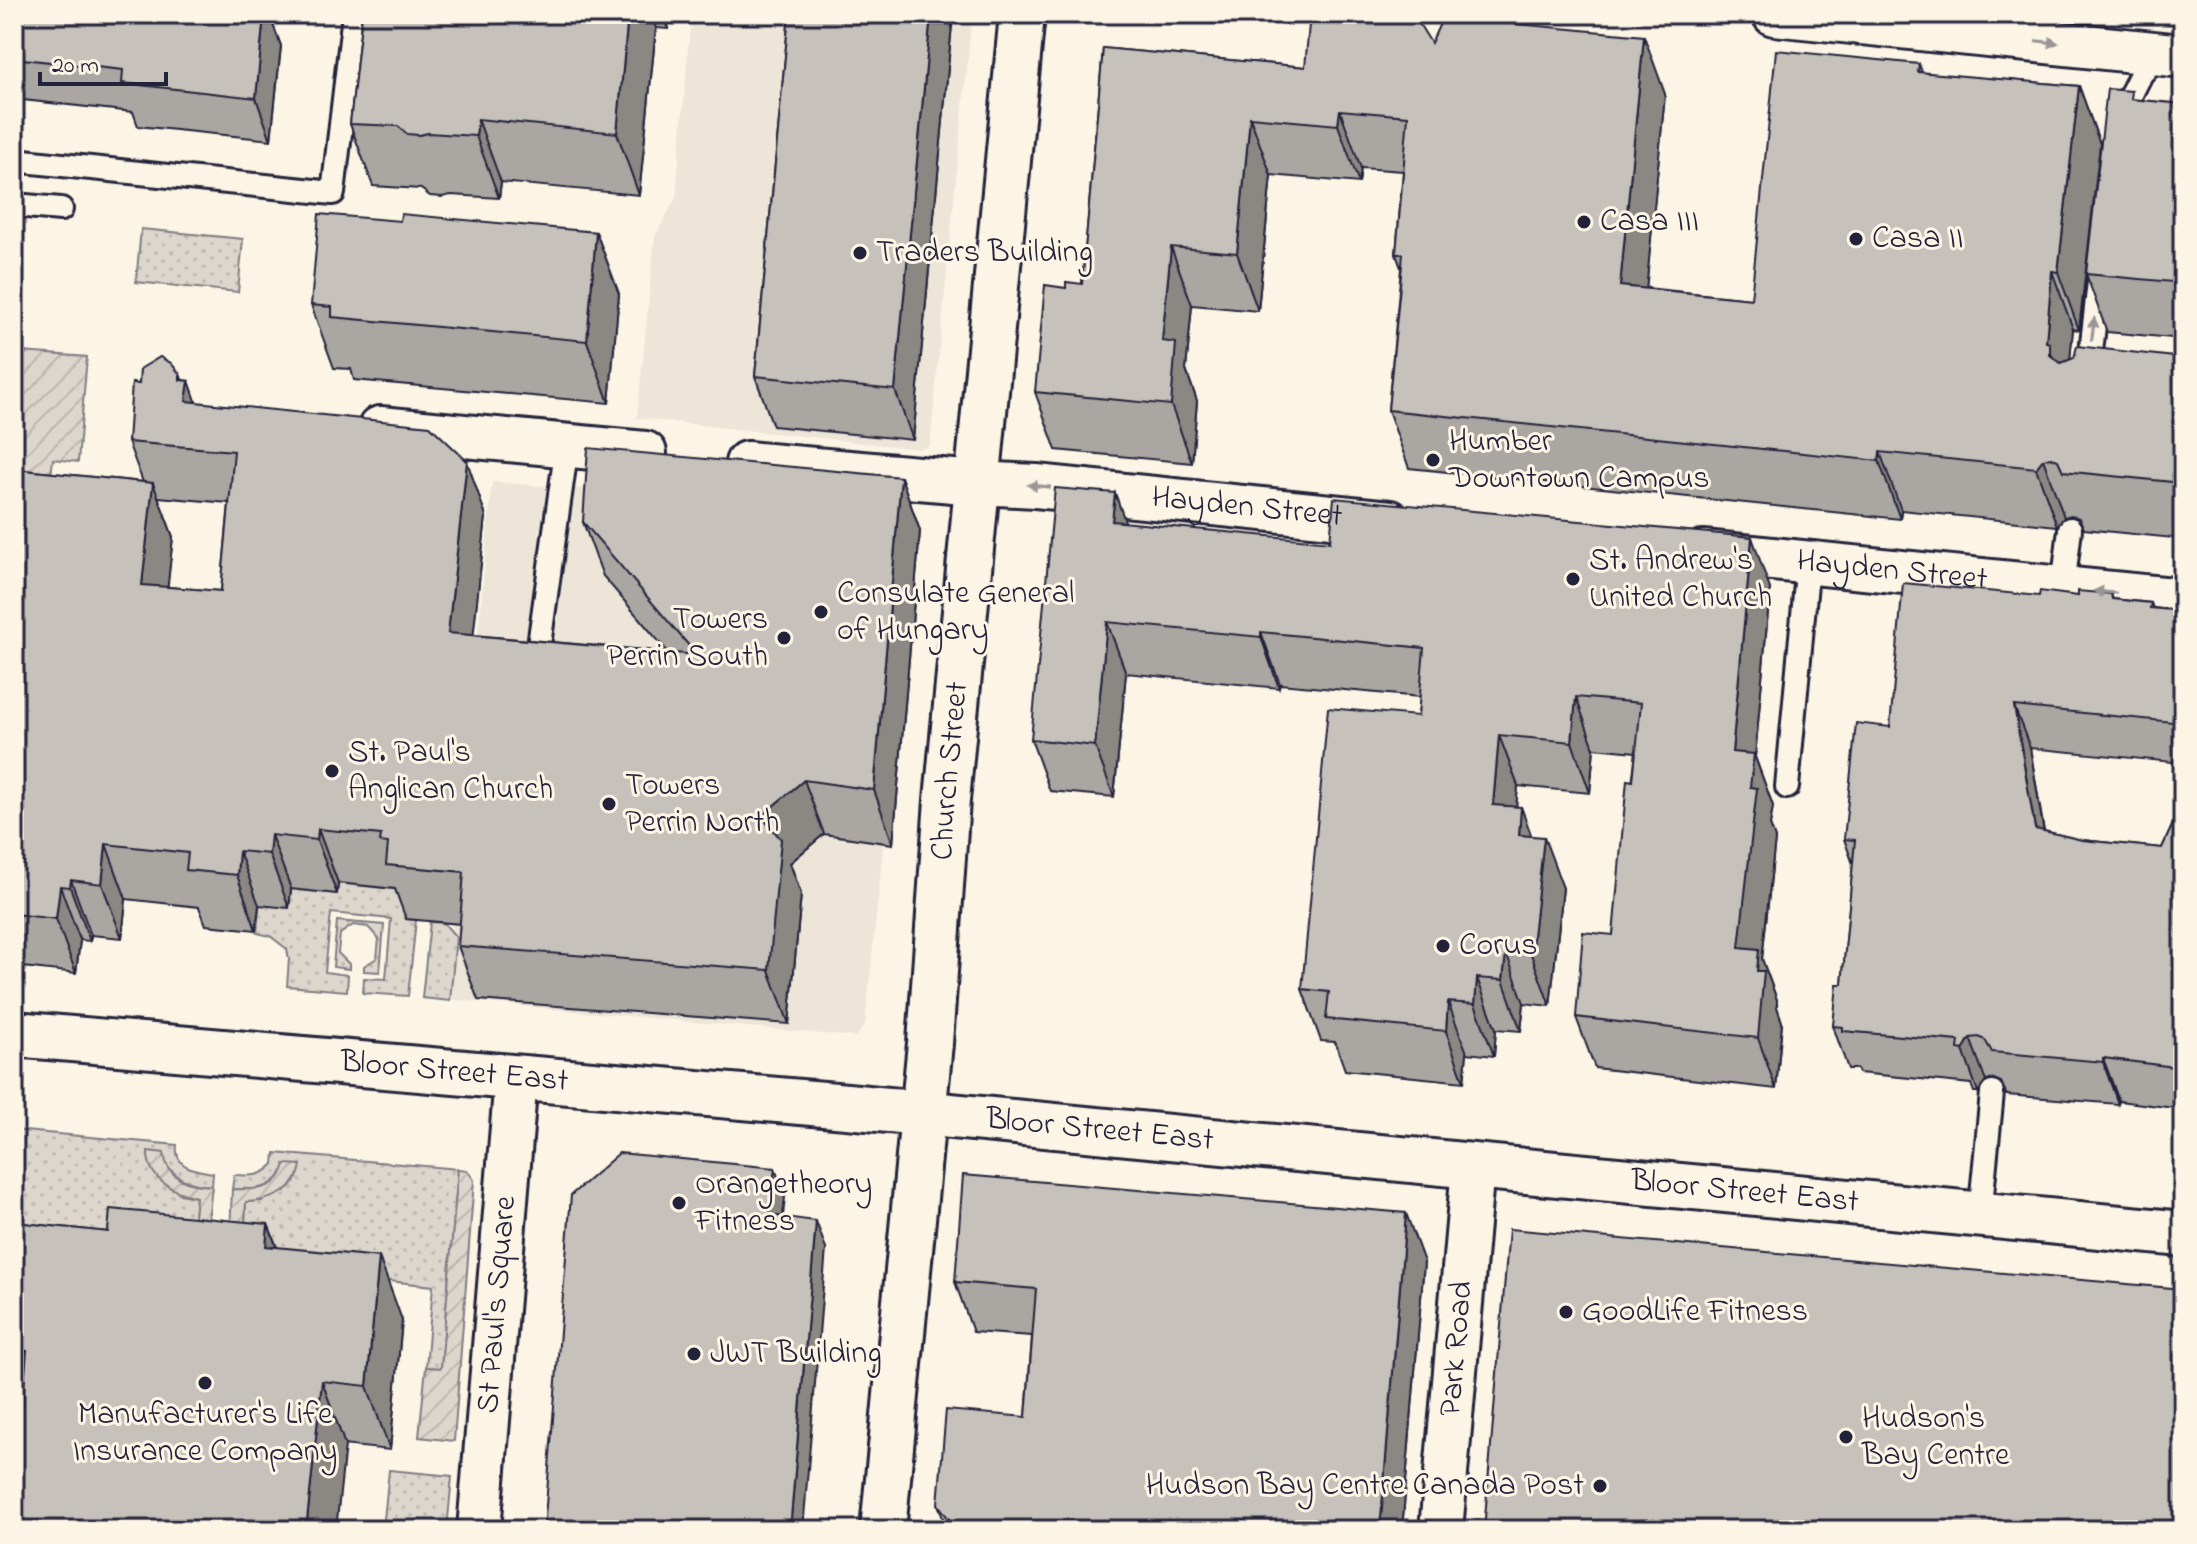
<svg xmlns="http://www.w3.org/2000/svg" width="2197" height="1544" font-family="'Indie Flower',sans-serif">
<defs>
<pattern id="grass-dots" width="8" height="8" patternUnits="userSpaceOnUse" patternTransform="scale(2)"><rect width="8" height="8" fill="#dcd6cc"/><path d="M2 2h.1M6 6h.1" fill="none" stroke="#bcb7b0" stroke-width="1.8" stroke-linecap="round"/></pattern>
<pattern id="garden-furrows" width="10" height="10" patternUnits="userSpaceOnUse" patternTransform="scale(2)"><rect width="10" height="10" fill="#dcd6cc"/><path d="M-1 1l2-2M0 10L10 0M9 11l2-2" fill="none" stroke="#bcb7b0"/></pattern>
</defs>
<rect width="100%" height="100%" fill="#fcf5e5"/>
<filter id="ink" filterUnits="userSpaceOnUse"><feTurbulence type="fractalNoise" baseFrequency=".0125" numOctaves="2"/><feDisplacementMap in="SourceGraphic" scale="16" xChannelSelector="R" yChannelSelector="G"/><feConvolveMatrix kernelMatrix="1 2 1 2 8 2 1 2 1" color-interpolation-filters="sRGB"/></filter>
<g filter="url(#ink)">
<!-- built -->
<g fill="#ece5d8">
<path d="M 691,14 L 972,14 L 930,446 L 920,449 L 637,418 L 655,236 L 676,198 Z"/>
<path d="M 492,482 L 917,516 L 865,1025 L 856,1037 L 446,999 Z"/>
</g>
<!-- grass -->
<g fill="url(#grass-dots)" stroke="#7f7c84" stroke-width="2">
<path d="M 141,229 L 243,239 L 238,292 L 136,282 Z"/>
<path d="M 338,883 L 401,890 L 408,898 L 406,919 L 416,920 L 408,996 L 363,993 L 364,978 L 386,979 L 391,919 L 331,913 L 325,972 L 348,975 L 347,991 L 287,986 L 289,959 L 287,949 L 270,936 L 257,933 L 259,905 L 291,889 L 336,894 Z"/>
<path d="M 337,921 L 384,925 L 380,972 L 364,971 L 364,966 L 377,958 L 379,939 L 368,927 L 353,925 L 340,934 L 338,953 L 349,964 L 349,969 L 333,967 Z"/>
<path d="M 430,922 L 444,923 L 456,937 L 450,1001 L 422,998 Z"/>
<path d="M 14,1130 L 177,1145 C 174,1168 195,1170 213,1173 L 212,1186 C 172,1183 177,1170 148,1152 L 180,1194 L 196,1197 L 194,1218 L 179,1232 L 14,1243 Z"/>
<path d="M 275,1153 L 458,1169 L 441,1368 L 426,1367 L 433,1286 L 318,1273 L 269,1261 L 245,1222 L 246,1202 L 262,1201 L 282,1173 C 269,1191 253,1190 232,1189 L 234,1175 C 251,1176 262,1177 274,1164 Z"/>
<path d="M 389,1470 L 452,1476 L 447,1530 L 383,1530 Z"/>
</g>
<!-- garden -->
<g fill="url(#garden-furrows)" stroke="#7f7c84" stroke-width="2">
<path d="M 22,352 L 87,357 L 78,462 L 53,459 L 51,476 L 14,472 L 14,438 Z"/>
<path d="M 148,1151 L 164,1153 C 167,1180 189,1185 212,1186 L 207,1231 L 194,1217 L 196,1197 C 173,1192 147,1179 148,1151 Z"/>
<path d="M 285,1164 L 301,1165 C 297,1192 270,1201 246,1202 L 245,1222 L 259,1223 L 230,1233 L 232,1189 C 256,1190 278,1191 285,1164 Z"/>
<path d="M 458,1169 L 467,1170 L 474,1180 L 454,1441 L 419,1437 L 426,1367 L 441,1368 Z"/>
</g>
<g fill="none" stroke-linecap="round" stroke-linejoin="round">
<!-- lane casing -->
<g stroke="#22223b" stroke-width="28">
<g id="lane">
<path d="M 2120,116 L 2141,74 L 2159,54"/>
<path d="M 14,160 L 333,193 L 354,14"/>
<path d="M 14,205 L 61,209"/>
<path d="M 2088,378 L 2100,273"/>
<path d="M 2063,588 L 2070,529"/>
<path d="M 538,652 L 567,445"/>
<path d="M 1787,787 L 1808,562"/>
<path d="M 1980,1215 L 1992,1093"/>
</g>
</g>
<!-- street casing -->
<g stroke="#22223b" stroke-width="48">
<g id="street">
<path d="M 1774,14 L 2183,56"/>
<path d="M 380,428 L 645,453"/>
<path id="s1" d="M 747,463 L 976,483 L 1036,486 L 1390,522"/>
<path id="s2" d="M 1703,552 L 2183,600"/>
<path id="s3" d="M 479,1530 L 516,1078"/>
<path id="s4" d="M 1441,1530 L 1473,1167"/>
</g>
</g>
<!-- primary casing -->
<g stroke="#22223b" stroke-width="50">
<g id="primary">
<path id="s5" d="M 14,1034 L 847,1106 L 2183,1234"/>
<path id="s6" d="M 883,1530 L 930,1043 L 947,800 L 1022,14"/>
</g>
</g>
<!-- lane -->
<use href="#lane" stroke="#fcf5e5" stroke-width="22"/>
<!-- street -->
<use href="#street" stroke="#fcf5e5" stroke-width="42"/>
<!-- primary -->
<use href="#primary" stroke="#fcf5e5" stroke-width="44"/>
</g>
<!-- wall -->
<g fill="#aaa6a1" stroke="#22223b" stroke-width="2" fill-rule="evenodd">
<path d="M 14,14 L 269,14 L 281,46 L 271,140 L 138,126 L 133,112 L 14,99 Z"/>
<path d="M 362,14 L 669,14 L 668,29 L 656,28 L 639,195 L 501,182 L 499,198 L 451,195 L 442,197 L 430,196 L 421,189 L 373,186 L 350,124 Z"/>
<path d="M 789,14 L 953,14 L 913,440 L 773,426 L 755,376 Z"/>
<path d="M 1431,43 L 1665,94 L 1646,288 L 1751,299 L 1919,64 L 1922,73 L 2079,86 L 2100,144 L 2079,330 L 2073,329 L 2070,359 L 2183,358 L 2183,539 L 2084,529 L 2079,518 L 2071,515 L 2064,517 L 2057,526 L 1901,510 L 1900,519 L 1409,468 L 1388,410 L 1401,268 L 1396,254 L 1403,171 L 1361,168 L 1359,183 L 1271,175 L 1258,311 L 1192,305 L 1186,370 L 1197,401 L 1192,463 L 1056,450 L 1035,392 L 1066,288 L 1082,284 L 1103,48 L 1305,67 Z"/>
<path d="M 2135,100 L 2183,104 L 2183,339 L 2107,332 L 2086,274 Z"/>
<path d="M 400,221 L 596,232 L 619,294 L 609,403 L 354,380 L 351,369 L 334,368 L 311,305 Z"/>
<path d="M 180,374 L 182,380 L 189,381 L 196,402 L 486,516 L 473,635 L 668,652 L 603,576 L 583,522 L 901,477 L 920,531 L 893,844 L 824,834 L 790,863 L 801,894 L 789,1024 L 478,1000 L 458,946 L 460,924 L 406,919 L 395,889 L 338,883 L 337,894 L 291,889 L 289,908 L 259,905 L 256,930 L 206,925 L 199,907 L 126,899 L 122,938 L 91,935 L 90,941 L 80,940 L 76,973 L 14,966 L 14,469 L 143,482 L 128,442 L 139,384 ZM 158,497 L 229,503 L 221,591 L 167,587 L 173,537 Z"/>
<path d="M 1115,493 L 1125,523 L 1770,589 L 1755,757 L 1773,806 L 1770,825 L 1775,839 L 1762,959 L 1777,1000 L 1777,1007 L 1782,1022 L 1776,1089 L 1595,1068 L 1576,1017 L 1613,935 L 1636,752 L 1594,748 L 1590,793 L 1518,786 L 1516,807 L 1521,807 L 1531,836 L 1563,888 L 1550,1006 L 1524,1003 L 1521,1031 L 1496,1029 L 1494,1056 L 1467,1053 L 1464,1082 L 1345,1070 L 1335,1042 L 1321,1041 L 1302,989 L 1418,716 L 1420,697 L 1280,684 L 1279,688 L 1126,673 L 1114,797 L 1050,791 L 1031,739 Z"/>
<path d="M 2111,594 L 2113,599 L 2151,603 L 2153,608 L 2183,611 L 2183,763 L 2030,748 L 2044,831 L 2082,840 L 2162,848 L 2183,802 L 2183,1109 L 2119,1101 L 2118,1104 L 2007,1095 L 2001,1082 L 1994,1079 L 1986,1081 L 1978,1092 L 1974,1092 L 1971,1084 L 1859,1073 L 1857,1069 L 1848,1069 L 1833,1026 L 1842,984 L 1853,864 L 1844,839 L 1890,727 L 2039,596 L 2078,596 Z"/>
<path d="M 14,1222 L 108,1232 L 268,1224 L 277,1247 L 402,1320 L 390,1450 L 14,1411 Z"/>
<path d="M 1424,1262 L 1402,1530 L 947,1530 L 938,1504 L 1026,1417 L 1032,1336 L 973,1332 L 955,1282 Z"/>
</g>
<!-- shaded-wall -->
<g fill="#8b8783" stroke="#22223b" stroke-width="2">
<path d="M 264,14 L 269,14 L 281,46 L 271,140 L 256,98 Z"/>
<path d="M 628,14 L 651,14 L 656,28 L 639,195 L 617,133 Z"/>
<path d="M 662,14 L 669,14 L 668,29 Z"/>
<path d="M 931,14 L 953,14 L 913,440 L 895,390 Z"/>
<path d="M 1644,36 L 1665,94 L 1641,343 L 1620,286 Z"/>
<path d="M 2079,86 L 2100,144 L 2079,330 L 2058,272 Z"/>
<path d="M 1340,110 L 1361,168 L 1359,183 L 1338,125 Z"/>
<path d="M 1250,117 L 1271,175 L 1258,311 L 1237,253 Z"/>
<path d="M 478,119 L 501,182 L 499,198 L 476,136 Z"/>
<path d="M 596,232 L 619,294 L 609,403 L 587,341 Z"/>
<path d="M 1171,247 L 1192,305 L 1186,370 L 1197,401 L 1192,463 L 1171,405 L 1162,341 Z"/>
<path d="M 2052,271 L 2073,329 L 2067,392 L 2071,401 L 2046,342 Z"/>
<path d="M 180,374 L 187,394 L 189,381 L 208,435 L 186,401 Z"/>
<path d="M 1880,452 L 1901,510 L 1900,519 L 1879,461 Z"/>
<path d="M 2043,459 L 2064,517 L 2057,526 L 2036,468 Z"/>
<path d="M 467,461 L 486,516 L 468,687 L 448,633 Z"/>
<path d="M 901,477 L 920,531 L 893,844 L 874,790 Z"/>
<path d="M 153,483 L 173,537 L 162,640 L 142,585 Z"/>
<path d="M 1115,493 L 1133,544 L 1112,521 Z"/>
<path d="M 1752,537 L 1770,589 L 1755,757 L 1773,806 L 1770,825 L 1775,839 L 1762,959 L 1777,1000 L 1777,1007 L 1782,1022 L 1776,1089 L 1758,1038 L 1739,947 L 1732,752 Z"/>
<path d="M 1107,622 L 1126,673 L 1114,797 L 1095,746 Z"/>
<path d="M 1261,632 L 1280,684 L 1279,688 L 1261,637 Z"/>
<path d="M 1576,697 L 1594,748 L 1590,793 L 1572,742 Z"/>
<path d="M 2014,706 L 2030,748 L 2050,871 L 2035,829 Z"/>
<path d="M 1499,735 L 1518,786 L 1512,856 L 1493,805 Z"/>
<path d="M 804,780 L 824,834 L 790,863 L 801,894 L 789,1024 L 769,970 L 761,816 Z"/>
<path d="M 1521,807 L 1540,859 L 1519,835 Z"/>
<path d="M 318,829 L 338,883 L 337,894 L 317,840 Z"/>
<path d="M 271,835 L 291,889 L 289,908 L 269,854 Z"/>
<path d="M 1544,837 L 1563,888 L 1550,1006 L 1531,954 Z"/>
<path d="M 106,844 L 126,899 L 122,938 L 102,884 Z"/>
<path d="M 239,851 L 259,905 L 256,930 L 237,875 Z"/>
<path d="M 71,880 L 91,935 L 90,941 L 70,887 Z"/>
<path d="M 60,886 L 80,940 L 76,973 L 56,919 Z"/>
<path d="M 1506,952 L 1524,1003 L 1521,1031 L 1503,980 Z"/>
<path d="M 1477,978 L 1496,1029 L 1494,1056 L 1475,1004 Z"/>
<path d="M 1448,1002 L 1467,1053 L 1464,1082 L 1446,1031 Z"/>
<path d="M 1970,1038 L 1986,1081 L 1978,1092 L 1963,1050 Z"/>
<path d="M 2103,1058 L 2119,1101 L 2118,1104 L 2103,1062 Z"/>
<path d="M 775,1168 L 785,1197 L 780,1243 L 769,1215 Z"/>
<path d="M 1406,1213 L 1424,1262 L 1402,1530 L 1380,1530 Z"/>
<path d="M 816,1221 L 826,1249 L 803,1530 L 790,1530 Z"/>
<path d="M 268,1224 L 292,1288 L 266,1246 Z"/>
<path d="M 379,1257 L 402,1320 L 390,1450 L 367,1386 Z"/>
<path d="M 322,1381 L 345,1445 L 336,1530 L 306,1530 Z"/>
</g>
<!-- building -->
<g fill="#c6c1bb" stroke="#22223b" stroke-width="2">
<path d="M 14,14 L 264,14 L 256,98 L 122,83 L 123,70 L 14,58 Z"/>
<path d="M 362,14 L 628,14 L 617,133 L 478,119 L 476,136 L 428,133 L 419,135 L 407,134 L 398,126 L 350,124 Z"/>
<path d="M 789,14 L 931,14 L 895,390 L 755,376 Z"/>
<path d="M 1310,14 L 1413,14 L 1431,43 L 1443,17 L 1644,36 L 1620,286 L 1751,299 L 1776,50 L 1919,64 L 1918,72 L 2079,86 L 2058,272 L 2052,271 L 2046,342 L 2050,343 L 2050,355 L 2061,363 L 2074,358 L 2077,346 L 2183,358 L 2183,487 L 2181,487 L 2182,483 L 2063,471 L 2058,460 L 2050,457 L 2043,459 L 2036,468 L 1880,452 L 1879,461 L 1388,410 L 1403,254 L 1396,254 L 1408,116 L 1340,110 L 1338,125 L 1250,117 L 1237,253 L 1171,247 L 1162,341 L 1176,343 L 1171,405 L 1035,392 L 1045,285 L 1066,288 L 1066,282 L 1082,284 L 1103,48 L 1305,67 Z"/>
<path d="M 2107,89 L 2132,91 L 2131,99 L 2183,104 L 2183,283 L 2086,274 Z"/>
<path d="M 319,214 L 400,221 L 401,214 L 596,232 L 587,341 L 332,317 L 332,307 L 311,305 Z"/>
<path d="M 160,357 L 171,363 L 180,374 L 180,380 L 189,381 L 186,401 L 430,426 L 467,461 L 448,633 L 697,655 L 583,522 L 588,448 L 901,477 L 874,790 L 804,780 L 761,816 L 781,839 L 769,970 L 458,946 L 464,872 L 386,865 L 388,843 L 380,842 L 381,835 L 318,829 L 317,840 L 271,835 L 269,854 L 239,851 L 237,875 L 186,870 L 188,853 L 106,844 L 102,884 L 71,880 L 70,887 L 60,886 L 56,919 L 14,914 L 14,469 L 153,483 L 142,585 L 221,591 L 234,451 L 128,442 L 132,383 L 139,384 L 140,369 Z"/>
<path d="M 1055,488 L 1115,493 L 1112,521 L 1330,542 L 1334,498 L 1752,537 L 1732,752 L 1754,754 L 1750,787 L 1757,788 L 1739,947 L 1759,949 L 1757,971 L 1764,971 L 1758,1038 L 1576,1017 L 1583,932 L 1613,935 L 1627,780 L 1633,781 L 1641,703 L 1576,697 L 1572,742 L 1499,735 L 1493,805 L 1521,807 L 1519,835 L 1544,837 L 1531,954 L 1506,952 L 1503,980 L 1477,978 L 1475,1004 L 1448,1002 L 1446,1031 L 1326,1019 L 1329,992 L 1302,989 L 1328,708 L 1418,716 L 1424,648 L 1261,632 L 1261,637 L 1107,622 L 1095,746 L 1031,739 Z"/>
<path d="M 1903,583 L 2039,596 L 2040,591 L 2078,596 L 2078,591 L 2111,594 L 2112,599 L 2151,603 L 2150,608 L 2183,611 L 2183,723 L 2014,706 L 2035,829 L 2082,840 L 2162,848 L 2183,802 L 2183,1068 L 2103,1058 L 2103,1062 L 1992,1052 L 1985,1040 L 1979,1037 L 1970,1038 L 1963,1050 L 1958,1049 L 1959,1041 L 1843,1031 L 1843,1027 L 1833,1026 L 1837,984 L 1842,984 L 1855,840 L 1844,839 L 1856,723 L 1890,727 Z"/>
<path d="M 619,1153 L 775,1168 L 769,1215 L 816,1221 L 790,1530 L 544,1530 L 571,1195 Z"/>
<path d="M 963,1175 L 1406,1213 L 1380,1530 L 1004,1530 L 954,1526 L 938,1504 L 946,1410 L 1026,1417 L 1036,1289 L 955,1282 Z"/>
<path d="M 110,1209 L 268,1224 L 266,1246 L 379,1257 L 367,1386 L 322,1381 L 306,1530 L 14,1530 L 14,1499 L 27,1351 L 14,1350 L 14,1222 L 108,1232 Z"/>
<path d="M 1509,1229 L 2183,1289 L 2183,1530 L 1484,1530 Z"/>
</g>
<!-- one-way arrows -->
<defs><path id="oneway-solid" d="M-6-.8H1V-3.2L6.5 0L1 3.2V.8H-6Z" transform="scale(2)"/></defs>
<g fill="#9a9698">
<use href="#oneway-solid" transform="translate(2047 42) rotate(6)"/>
<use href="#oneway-solid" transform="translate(2093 329) rotate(-83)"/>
<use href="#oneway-solid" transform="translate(1039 486) rotate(-175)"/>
<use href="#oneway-solid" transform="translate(2105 592) rotate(-174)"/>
</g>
</g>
<!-- markers -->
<g fill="#22223b" stroke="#fcf5e5" stroke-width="3">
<circle cx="1584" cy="222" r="8"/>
<circle cx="1856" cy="239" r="8"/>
<circle cx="860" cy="253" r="8"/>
<circle cx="1433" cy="460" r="8"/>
<circle cx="1573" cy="579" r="8"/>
<circle cx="821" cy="612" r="8"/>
<circle cx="784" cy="638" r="8"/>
<circle cx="332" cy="771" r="8"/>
<circle cx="609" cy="804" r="8"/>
<circle cx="1443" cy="946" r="8"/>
<circle cx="679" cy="1203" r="8"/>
<circle cx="1566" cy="1312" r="8"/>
<circle cx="694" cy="1354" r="8"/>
<circle cx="205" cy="1383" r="8"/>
<circle cx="1846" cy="1437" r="8"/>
<circle cx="1600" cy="1486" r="8"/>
</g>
<g text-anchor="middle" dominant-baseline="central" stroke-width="6" stroke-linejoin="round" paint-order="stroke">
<!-- poi labels -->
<g font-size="32" fill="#22223b" stroke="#fcf5e5" text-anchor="start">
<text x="1600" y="222">Casa III</text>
<text x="1872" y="239">Casa II</text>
<text x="876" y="253">Traders Building</text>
<text x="1449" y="442">Humber<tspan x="1449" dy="37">Downtown Campus</tspan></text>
<text x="1589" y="561">St. Andrew's<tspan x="1589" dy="37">United Church</tspan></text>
<text x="837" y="594">Consulate General<tspan x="837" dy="37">of Hungary</tspan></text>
<text x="768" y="620" text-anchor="end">Towers<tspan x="768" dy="37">Perrin South</tspan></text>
<text x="348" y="753">St. Paul's<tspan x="348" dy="37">Anglican Church</tspan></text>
<text x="625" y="786">Towers<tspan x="625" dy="37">Perrin North</tspan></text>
<text x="1459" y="946">Corus</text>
<text x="695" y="1185">Orangetheory<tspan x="695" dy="37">Fitness</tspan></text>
<text x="1582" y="1312">GoodLife Fitness</text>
<text x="710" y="1354">JWT Building</text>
<text x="205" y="1415" text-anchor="middle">Manufacturer's Life<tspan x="205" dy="37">Insurance Company</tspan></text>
<text x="1862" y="1419">Hudson's<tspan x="1862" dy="37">Bay Centre</tspan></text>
<text x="1584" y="1486" text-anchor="end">Hudson Bay Centre Canada Post</text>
</g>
<!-- street labels -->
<g font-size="32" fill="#22223b" stroke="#fcf5e5">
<text stroke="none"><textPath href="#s1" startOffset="502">Hayden Street</textPath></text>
<text stroke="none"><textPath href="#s2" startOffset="190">Hayden Street</textPath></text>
<text stroke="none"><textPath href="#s6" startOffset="762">Church Street</textPath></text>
<text stroke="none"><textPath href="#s5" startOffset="442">Bloor Street East</textPath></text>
<text stroke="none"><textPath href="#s5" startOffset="1090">Bloor Street East</textPath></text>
<text stroke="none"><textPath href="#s5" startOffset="1738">Bloor Street East</textPath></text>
<text stroke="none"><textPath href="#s3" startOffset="226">St Paul's Square</textPath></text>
<text stroke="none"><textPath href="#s4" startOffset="182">Park Road</textPath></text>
</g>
</g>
<!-- margin -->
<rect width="2197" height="1544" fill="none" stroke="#fcf5e5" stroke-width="48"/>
<rect x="24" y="24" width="2149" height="1496" fill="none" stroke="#22223b" stroke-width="3" filter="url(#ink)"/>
<!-- scale -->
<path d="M40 72v12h126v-12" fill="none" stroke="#22223b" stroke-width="4"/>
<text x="52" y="72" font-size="24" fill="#22223b" stroke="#fcf5e5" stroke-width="6" paint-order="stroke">20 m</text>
</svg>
